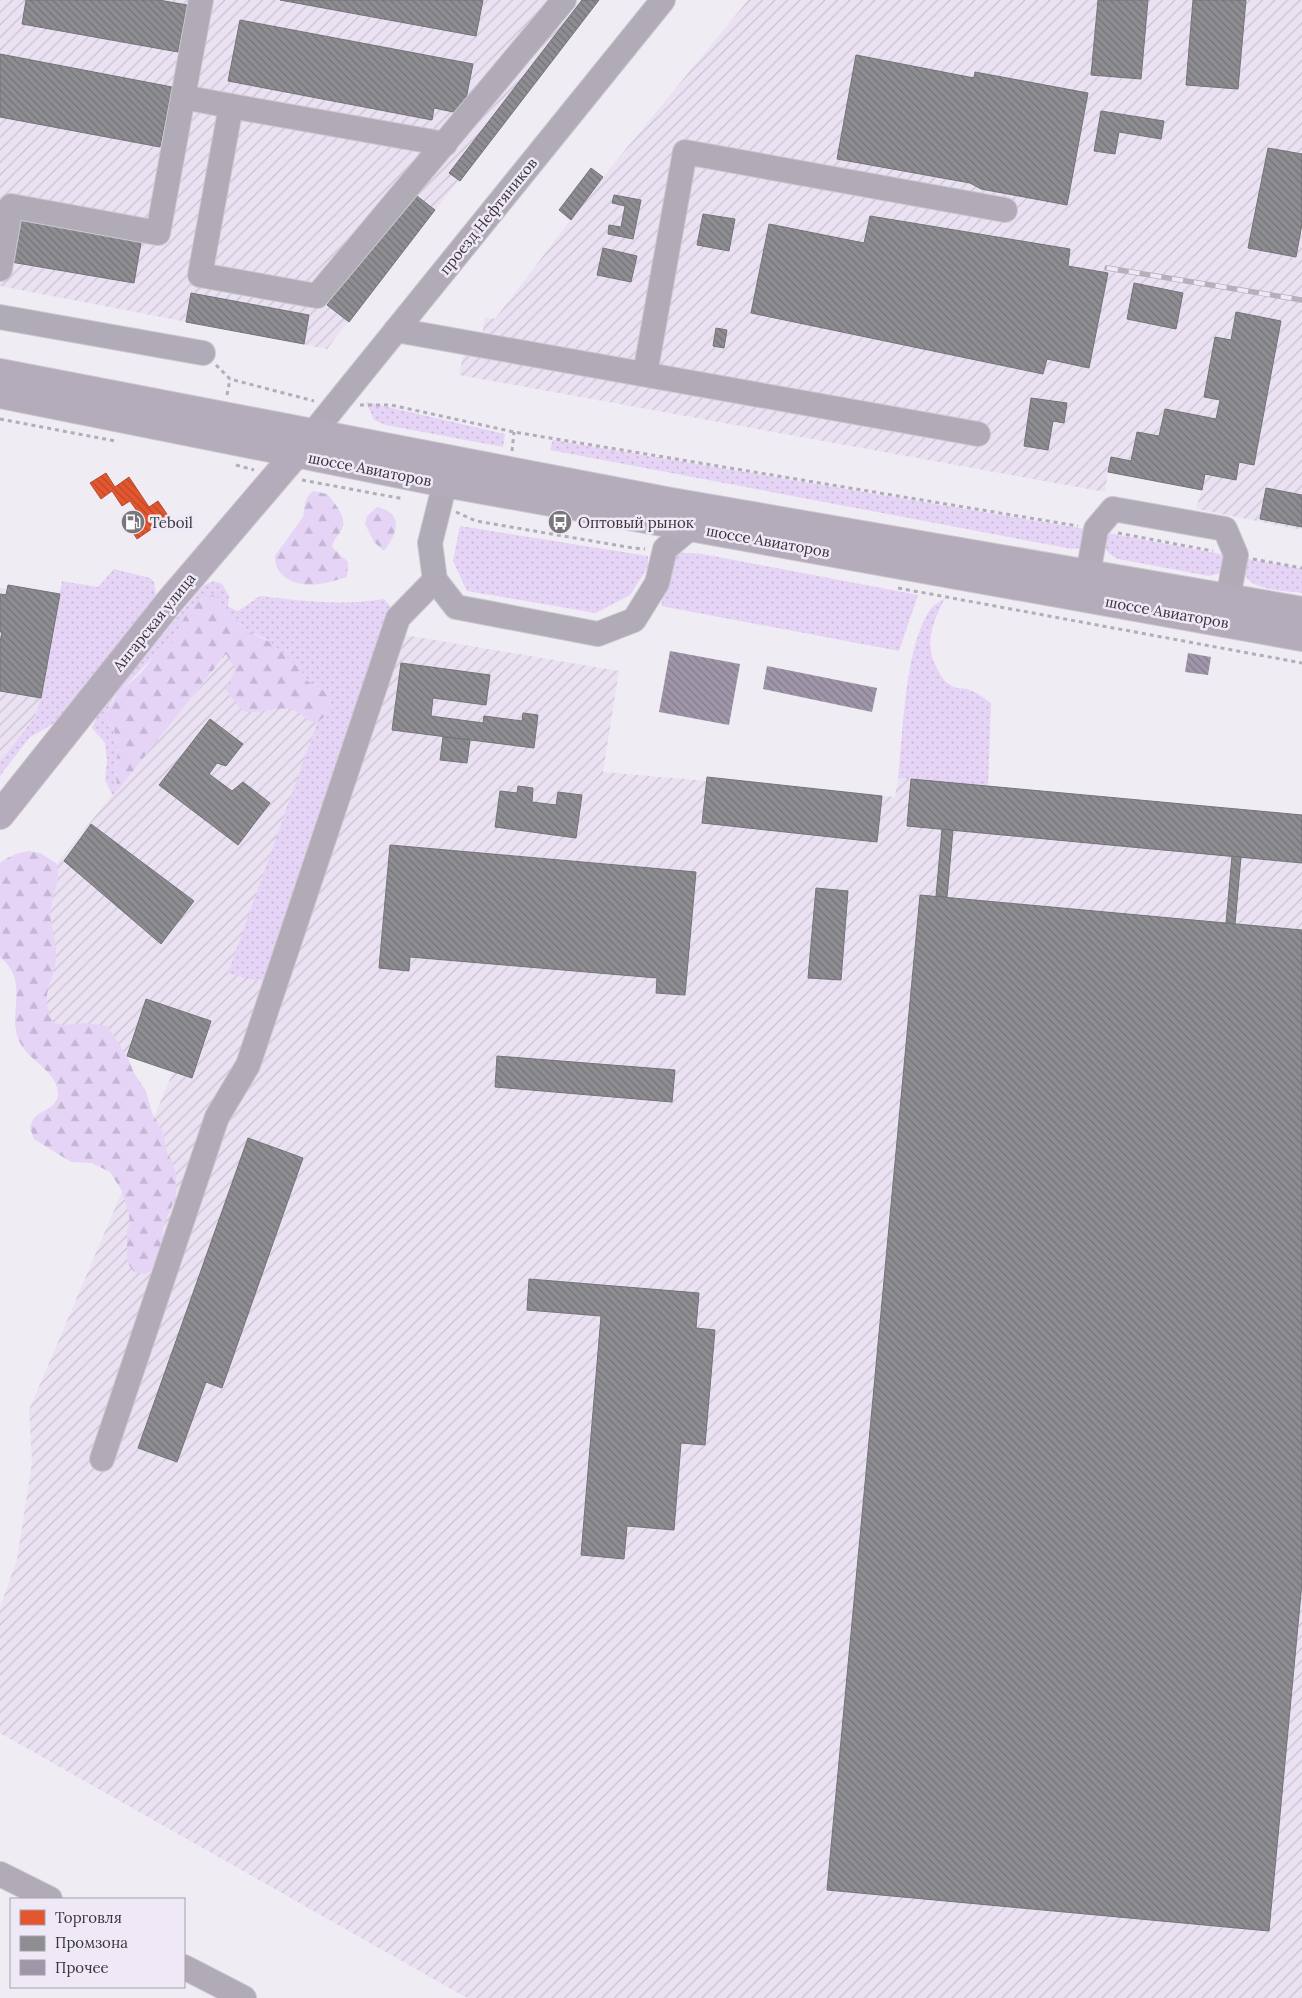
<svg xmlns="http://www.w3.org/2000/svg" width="1302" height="1998" font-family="Lora,serif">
<defs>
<pattern id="industrial-furrows" width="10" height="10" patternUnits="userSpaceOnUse" patternTransform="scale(1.25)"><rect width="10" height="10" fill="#eae2f2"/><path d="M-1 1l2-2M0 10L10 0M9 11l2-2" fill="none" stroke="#c9c2d0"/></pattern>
<pattern id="grass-dots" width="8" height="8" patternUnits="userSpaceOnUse" patternTransform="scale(1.25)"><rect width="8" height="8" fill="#e5d4f6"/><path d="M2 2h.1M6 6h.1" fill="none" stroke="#c5b7d4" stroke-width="1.8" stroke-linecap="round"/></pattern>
<pattern id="forest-firs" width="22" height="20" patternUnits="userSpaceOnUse" patternTransform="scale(1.25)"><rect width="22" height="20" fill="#e5d4f6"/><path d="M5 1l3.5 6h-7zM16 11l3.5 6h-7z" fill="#c5b7d4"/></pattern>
<pattern id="shops-back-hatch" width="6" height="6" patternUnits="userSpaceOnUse" patternTransform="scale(1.25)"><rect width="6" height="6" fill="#e4572e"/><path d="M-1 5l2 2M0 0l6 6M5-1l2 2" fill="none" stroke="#ba4928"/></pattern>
<pattern id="industry-back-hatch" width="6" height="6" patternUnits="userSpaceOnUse" patternTransform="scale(1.25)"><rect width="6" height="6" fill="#8d8d92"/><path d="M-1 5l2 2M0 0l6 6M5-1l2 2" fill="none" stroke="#747478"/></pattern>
<pattern id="building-back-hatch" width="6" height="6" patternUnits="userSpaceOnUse" patternTransform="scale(1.25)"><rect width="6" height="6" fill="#a096a9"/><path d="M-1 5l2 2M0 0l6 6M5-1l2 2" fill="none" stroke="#837b8b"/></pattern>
</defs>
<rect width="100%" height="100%" fill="#efecf4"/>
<!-- industrial -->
<g fill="url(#industrial-furrows)">
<path d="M 0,0 L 599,0 L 327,349 L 0,286 Z"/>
<path d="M 748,0 L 1302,0 L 1302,530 L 1196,509 L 1202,490 L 1108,472 L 1105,492 L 459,375 L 464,351 L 479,354 L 485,317 L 495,319 L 603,177 Z"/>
<path d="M 8,585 L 60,594 L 41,698 L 35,717 L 0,762 L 0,588 L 6,589 Z"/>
<path d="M 393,633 L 619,671 L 603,772 L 895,797 L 898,778 L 1302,815 L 1302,1998 L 467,1998 L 0,1733 L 0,1608 L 17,1559 L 32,1463 L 29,1410 L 173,1072 L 21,1021 L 44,965 L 0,933 L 227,654 L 321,703 Z"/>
</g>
<!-- grass -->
<g fill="url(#grass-dots)">
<path d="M 366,402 L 505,434 L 503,447 L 386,425 L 374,420 Z"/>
<path d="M 553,440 L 1091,530 L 1081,548 L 1072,549 L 550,450 Z"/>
<path d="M 460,526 L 648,556 L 648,567 L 630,595 L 596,613 L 467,591 L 453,561 Z"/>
<path d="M 1102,532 L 1231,556 L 1221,573 L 1209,576 L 1118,559 C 1104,552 1104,547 1102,532 Z"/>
<path d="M 673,552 L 703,554 L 918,595 L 899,651 L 661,606 Z"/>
<path d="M 1243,558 L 1302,569 L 1302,593 C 1278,589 1237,592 1243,558 Z"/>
<path d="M 114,569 L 150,578 L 154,582 L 156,596 L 58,721 L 29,738 L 0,776 L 0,762 L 35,717 L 41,698 L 62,581 L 98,587 Z"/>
<path d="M 214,581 L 222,584 L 229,596 L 228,607 L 238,611 L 260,596 C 301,601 343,606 384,599 L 395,612 L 270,977 L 257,981 L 228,973 L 317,723 L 327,714 L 331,702 L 326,692 L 307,681 L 300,669 L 266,639 L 246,630 L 235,619 L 222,611 L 218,598 L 206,597 L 193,605 L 185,616 L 173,642 L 154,656 L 113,699 L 107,711 L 107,719 L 114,730 L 118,751 L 115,771 L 117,784 L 113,796 L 105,780 L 107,761 L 105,743 L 92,728 L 100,710 L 204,585 Z"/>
<path d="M 945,598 C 932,623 923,646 939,672 C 941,677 947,684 952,686 C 956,689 962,688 967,689 C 976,692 983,697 991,703 L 988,786 L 898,778 C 903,734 905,645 930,610 C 933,605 940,602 945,598 Z"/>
</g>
<!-- forest -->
<g fill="url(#forest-firs)">
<path d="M 313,491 L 327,494 C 333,500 346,517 343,526 C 341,534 334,537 332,547 L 348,562 L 347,577 C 326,583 305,591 285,577 C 278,572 275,565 275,556 L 303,517 L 305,503 L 308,496 Z"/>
<path d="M 377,507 C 404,513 398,533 384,551 L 374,542 L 365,524 L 367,516 Z"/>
<path d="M 213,595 L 218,598 L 222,611 L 235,619 L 246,630 L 272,643 L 300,669 L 307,681 L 326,692 L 331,702 L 327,714 L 317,723 C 306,722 301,711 290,709 C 274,706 259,715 243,711 L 229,695 L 226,689 L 235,669 L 226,654 L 113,796 L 117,784 L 115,771 L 118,751 L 114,730 L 107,719 L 107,711 L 118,693 L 141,673 L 154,656 L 173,642 L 185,616 L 193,605 L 206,597 Z"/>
<path d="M 29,851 L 40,853 L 56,863 C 62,882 53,890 51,907 C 49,923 56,938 56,953 C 57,983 36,992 54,1023 L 64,1025 L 85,1023 L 107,1026 L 127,1056 L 134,1073 L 146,1091 L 152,1113 L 163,1132 L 167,1153 L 173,1163 L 176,1174 L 176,1197 L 163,1226 L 162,1249 L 154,1269 L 145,1274 L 134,1272 L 128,1264 L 127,1253 L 127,1231 L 130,1221 L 128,1211 L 122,1191 L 110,1172 L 92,1163 L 71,1162 L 34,1139 L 30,1128 C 31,1125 32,1120 34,1118 C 42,1110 57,1108 58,1094 C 58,1073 33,1063 22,1046 C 3,1016 33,984 0,957 L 0,863 C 9,856 17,853 29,851 Z"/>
</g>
<!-- shops -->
<path fill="url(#shops-back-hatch)" stroke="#b14d32" d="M 106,473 L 115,487 L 129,477 L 149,507 L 158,501 L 169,517 L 137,539 L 127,523 L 139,514 L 130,501 L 122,506 L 112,491 L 101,499 L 90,483 Z"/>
<!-- industry -->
<g fill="url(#industry-back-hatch)" stroke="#747378">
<path d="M 26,0 L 159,0 L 187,5 L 178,52 L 22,24 Z"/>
<path d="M 280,0 L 483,0 L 476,36 Z"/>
<path d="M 582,0 L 599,0 L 460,181 L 449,173 Z"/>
<path d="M 1098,0 L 1148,0 L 1141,79 L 1091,75 Z"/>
<path d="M 1193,0 L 1246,0 L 1238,89 L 1186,85 Z"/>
<path d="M 240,20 L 473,64 L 463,114 L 434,108 L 432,120 L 228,81 Z"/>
<path d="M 0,54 L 172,87 L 160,147 L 0,117 Z"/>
<path d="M 856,55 L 974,78 L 975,72 L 1088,93 L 1067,205 L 981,189 L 970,183 L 837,159 Z"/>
<path d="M 1101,111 L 1164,121 L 1161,139 L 1119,132 L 1115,154 L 1094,151 Z"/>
<path d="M 1268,148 L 1302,154 L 1302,224 L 1296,257 L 1248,248 Z"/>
<path d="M 591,168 L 603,177 L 571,220 L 559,210 Z"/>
<path d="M 413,193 L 435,210 L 349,322 L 327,305 Z"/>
<path d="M 614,195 L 641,200 L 633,239 L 608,234 L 609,225 L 621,227 L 625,206 L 612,203 Z"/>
<path d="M 703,214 L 735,219 L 729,251 L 697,245 Z"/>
<path d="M 14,215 L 142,237 L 134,283 L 5,261 Z"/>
<path d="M 870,216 L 1070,249 L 1068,266 L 1108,273 L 1089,368 L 1047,359 L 1043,374 L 751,313 L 769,224 L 864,243 Z"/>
<path d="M 603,248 L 637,256 L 631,282 L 597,275 Z"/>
<path d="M 1134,283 L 1183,293 L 1176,329 L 1127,319 Z"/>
<path d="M 191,293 L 309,315 L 304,344 L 186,322 Z"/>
<path d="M 1236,312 L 1281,321 L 1254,465 L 1239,462 L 1236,480 L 1205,474 L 1202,490 L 1108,472 L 1111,457 L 1131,461 L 1137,432 L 1159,436 L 1165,409 L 1216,419 L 1220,400 L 1204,397 L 1215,337 L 1231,340 Z"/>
<path d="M 716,328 L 727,330 L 724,348 L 713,346 Z"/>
<path d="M 1031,398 L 1067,403 L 1064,423 L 1053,421 L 1048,450 L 1024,446 Z"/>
<path d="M 1266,488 L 1302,495 L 1302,527 L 1260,519 Z"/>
<path d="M 8,585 L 60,594 L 41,698 L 0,691 L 0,642 L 2,632 L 0,632 L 0,594 L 6,595 Z"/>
<path d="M 401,663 L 490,675 L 486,705 L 433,698 L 431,716 L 483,723 L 484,716 L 522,721 L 523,713 L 538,715 L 534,748 L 392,730 Z"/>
<path d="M 210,719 L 243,744 L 226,766 L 217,763 L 209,774 L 232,791 L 243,782 L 270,803 L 238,845 L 159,785 Z"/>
<path d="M 443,737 L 470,740 L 467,763 L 440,760 Z"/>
<path d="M 707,777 L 882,796 L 877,842 L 702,823 Z"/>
<path d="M 911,779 L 1302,815 L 1302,863 L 907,826 Z"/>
<path d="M 518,786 L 533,788 L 532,802 L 556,805 L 558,792 L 582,795 L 576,838 L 495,827 L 500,791 L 517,793 Z"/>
<path d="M 91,824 L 194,901 L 161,944 L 64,861 Z"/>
<path d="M 942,829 L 953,830 L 947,897 L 936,896 Z"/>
<path d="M 390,845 L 696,872 L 685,995 L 656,993 L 657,978 L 410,957 L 409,971 L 379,968 Z"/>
<path d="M 1232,856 L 1241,857 L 1235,924 L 1226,923 Z"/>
<path d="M 816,888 L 848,891 L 841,980 L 808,978 Z"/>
<path d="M 920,895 L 1302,930 L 1302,1583 L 1269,1931 L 827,1890 Z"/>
<path d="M 146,999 L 211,1021 L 192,1078 L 127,1056 Z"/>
<path d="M 497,1056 L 675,1070 L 672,1102 L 495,1087 Z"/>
<path d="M 248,1138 L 303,1158 L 222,1388 L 206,1382 L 177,1462 L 138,1448 Z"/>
<path d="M 529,1279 L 699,1293 L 696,1328 L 715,1330 L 705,1445 L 681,1443 L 674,1530 L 627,1526 L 624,1559 L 581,1555 L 601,1316 L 527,1310 Z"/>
</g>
<!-- building -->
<g fill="url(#building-back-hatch)">
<path d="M 670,651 L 740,664 L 729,725 L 659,712 Z"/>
<path d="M 1188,653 L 1211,657 L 1208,675 L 1185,672 Z"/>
<path d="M 767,666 L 877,688 L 872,712 L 763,689 Z"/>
</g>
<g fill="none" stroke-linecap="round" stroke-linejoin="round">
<!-- minor casing -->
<g stroke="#cbc8ce" stroke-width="26">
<g id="minor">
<path d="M 201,0 L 183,97 L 231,106 L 200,275 L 317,296 L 564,0"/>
<path d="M 231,106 L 445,144"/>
<path d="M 0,269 L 11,206 L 158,233 L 183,97"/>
<path d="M 0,317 L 203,353"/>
<path d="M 396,330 L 978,434"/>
<path d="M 645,374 L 685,152 L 1005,210"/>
<path d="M 313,433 L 663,0"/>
<path d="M 445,483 L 430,543 L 435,580 L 456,607 L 598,634 L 634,620 L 657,583 L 665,549 L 691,527"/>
<path d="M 1088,574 L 1096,529 L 1113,509 L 1225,529 L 1236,555 L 1228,598"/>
<path d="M 102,1459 L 217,1117 L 248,1065 L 398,618 L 435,580"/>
<path d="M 0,1874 L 50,1899"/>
<path d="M 184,1967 L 244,1998"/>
</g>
</g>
<!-- major casing -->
<g stroke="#cbc8ce" stroke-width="30">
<g id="major">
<path d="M 0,373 L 671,502 L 1302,611"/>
<path d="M 0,394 L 445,483 L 1302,637"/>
<path d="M 0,815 L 171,600 L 305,443"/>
</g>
</g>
<!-- path -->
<g stroke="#b2adb7" stroke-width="3" stroke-dasharray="4 4" stroke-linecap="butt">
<path d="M 216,365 L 230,379 L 314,401"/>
<path d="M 227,395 L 230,379"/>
<path d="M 360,405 L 391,405 L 514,432 L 1078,526"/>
<path d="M 0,419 L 115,441"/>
<path d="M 512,451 L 514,432"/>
<path d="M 236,465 L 254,470"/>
<path d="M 302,480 L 404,499"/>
<path d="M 456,512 L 476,521 L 633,548 L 645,549"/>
<path d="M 1118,533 L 1213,551"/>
<path d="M 1253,559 L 1302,568"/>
<path d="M 898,588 L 1302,663"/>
</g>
<!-- minor -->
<use href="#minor" stroke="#b1abb7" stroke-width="24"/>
<!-- major -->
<use href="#major" stroke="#b4acba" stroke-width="28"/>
<!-- rail casing -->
<g stroke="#b5b0b9" stroke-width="5.5">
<path id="rail" d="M 1107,268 L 1302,300"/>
</g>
<!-- rail -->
<use href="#rail" stroke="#efe8f7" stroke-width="4" stroke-dasharray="11" stroke-linecap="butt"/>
</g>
<!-- icons -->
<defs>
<g id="fuel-disc" transform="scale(1.25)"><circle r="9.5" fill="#79767c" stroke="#efe8f7"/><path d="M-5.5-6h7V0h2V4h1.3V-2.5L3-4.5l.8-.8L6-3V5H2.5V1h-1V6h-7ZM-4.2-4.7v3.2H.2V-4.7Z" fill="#fff"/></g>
<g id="bus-disc" transform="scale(1.25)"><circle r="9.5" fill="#79767c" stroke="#efe8f7"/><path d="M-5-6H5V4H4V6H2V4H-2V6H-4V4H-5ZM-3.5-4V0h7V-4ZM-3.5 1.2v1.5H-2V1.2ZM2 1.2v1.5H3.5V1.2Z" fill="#fff"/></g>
</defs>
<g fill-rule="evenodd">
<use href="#fuel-disc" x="133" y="522"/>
<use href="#bus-disc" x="560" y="522"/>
</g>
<g text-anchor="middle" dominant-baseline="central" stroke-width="5" stroke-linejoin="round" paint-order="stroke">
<!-- street labels -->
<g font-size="15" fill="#39363b" stroke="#efe8f7">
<text transform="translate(488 216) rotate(-51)">проезд Нефтяников</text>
<text transform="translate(370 469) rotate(11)">шоссе Авиаторов</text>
<text transform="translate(768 541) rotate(10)">шоссе Авиаторов</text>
<text transform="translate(1167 612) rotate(10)">шоссе Авиаторов</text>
<text transform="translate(154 622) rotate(-51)">Ангарская улица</text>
</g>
<!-- poi labels -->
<g font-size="15" fill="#39363b" stroke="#efe8f7" text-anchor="start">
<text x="150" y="522">Teboil</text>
<text x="578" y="522">Оптовый рынок</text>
</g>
</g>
<!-- legend -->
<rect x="10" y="1898" width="175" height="90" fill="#efe8f7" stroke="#a6a1ac"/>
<rect x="20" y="1910" width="25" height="15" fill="#e4572e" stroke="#a6a1ac"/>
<text x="55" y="1923" font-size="15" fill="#39363b">Торговля</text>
<rect x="20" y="1936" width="25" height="15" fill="#8d8d92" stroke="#a6a1ac"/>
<text x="55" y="1948" font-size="15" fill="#39363b">Промзона</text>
<rect x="20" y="1960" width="25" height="15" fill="#a096a9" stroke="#a6a1ac"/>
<text x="55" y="1973" font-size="15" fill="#39363b">Прочее</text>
</svg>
